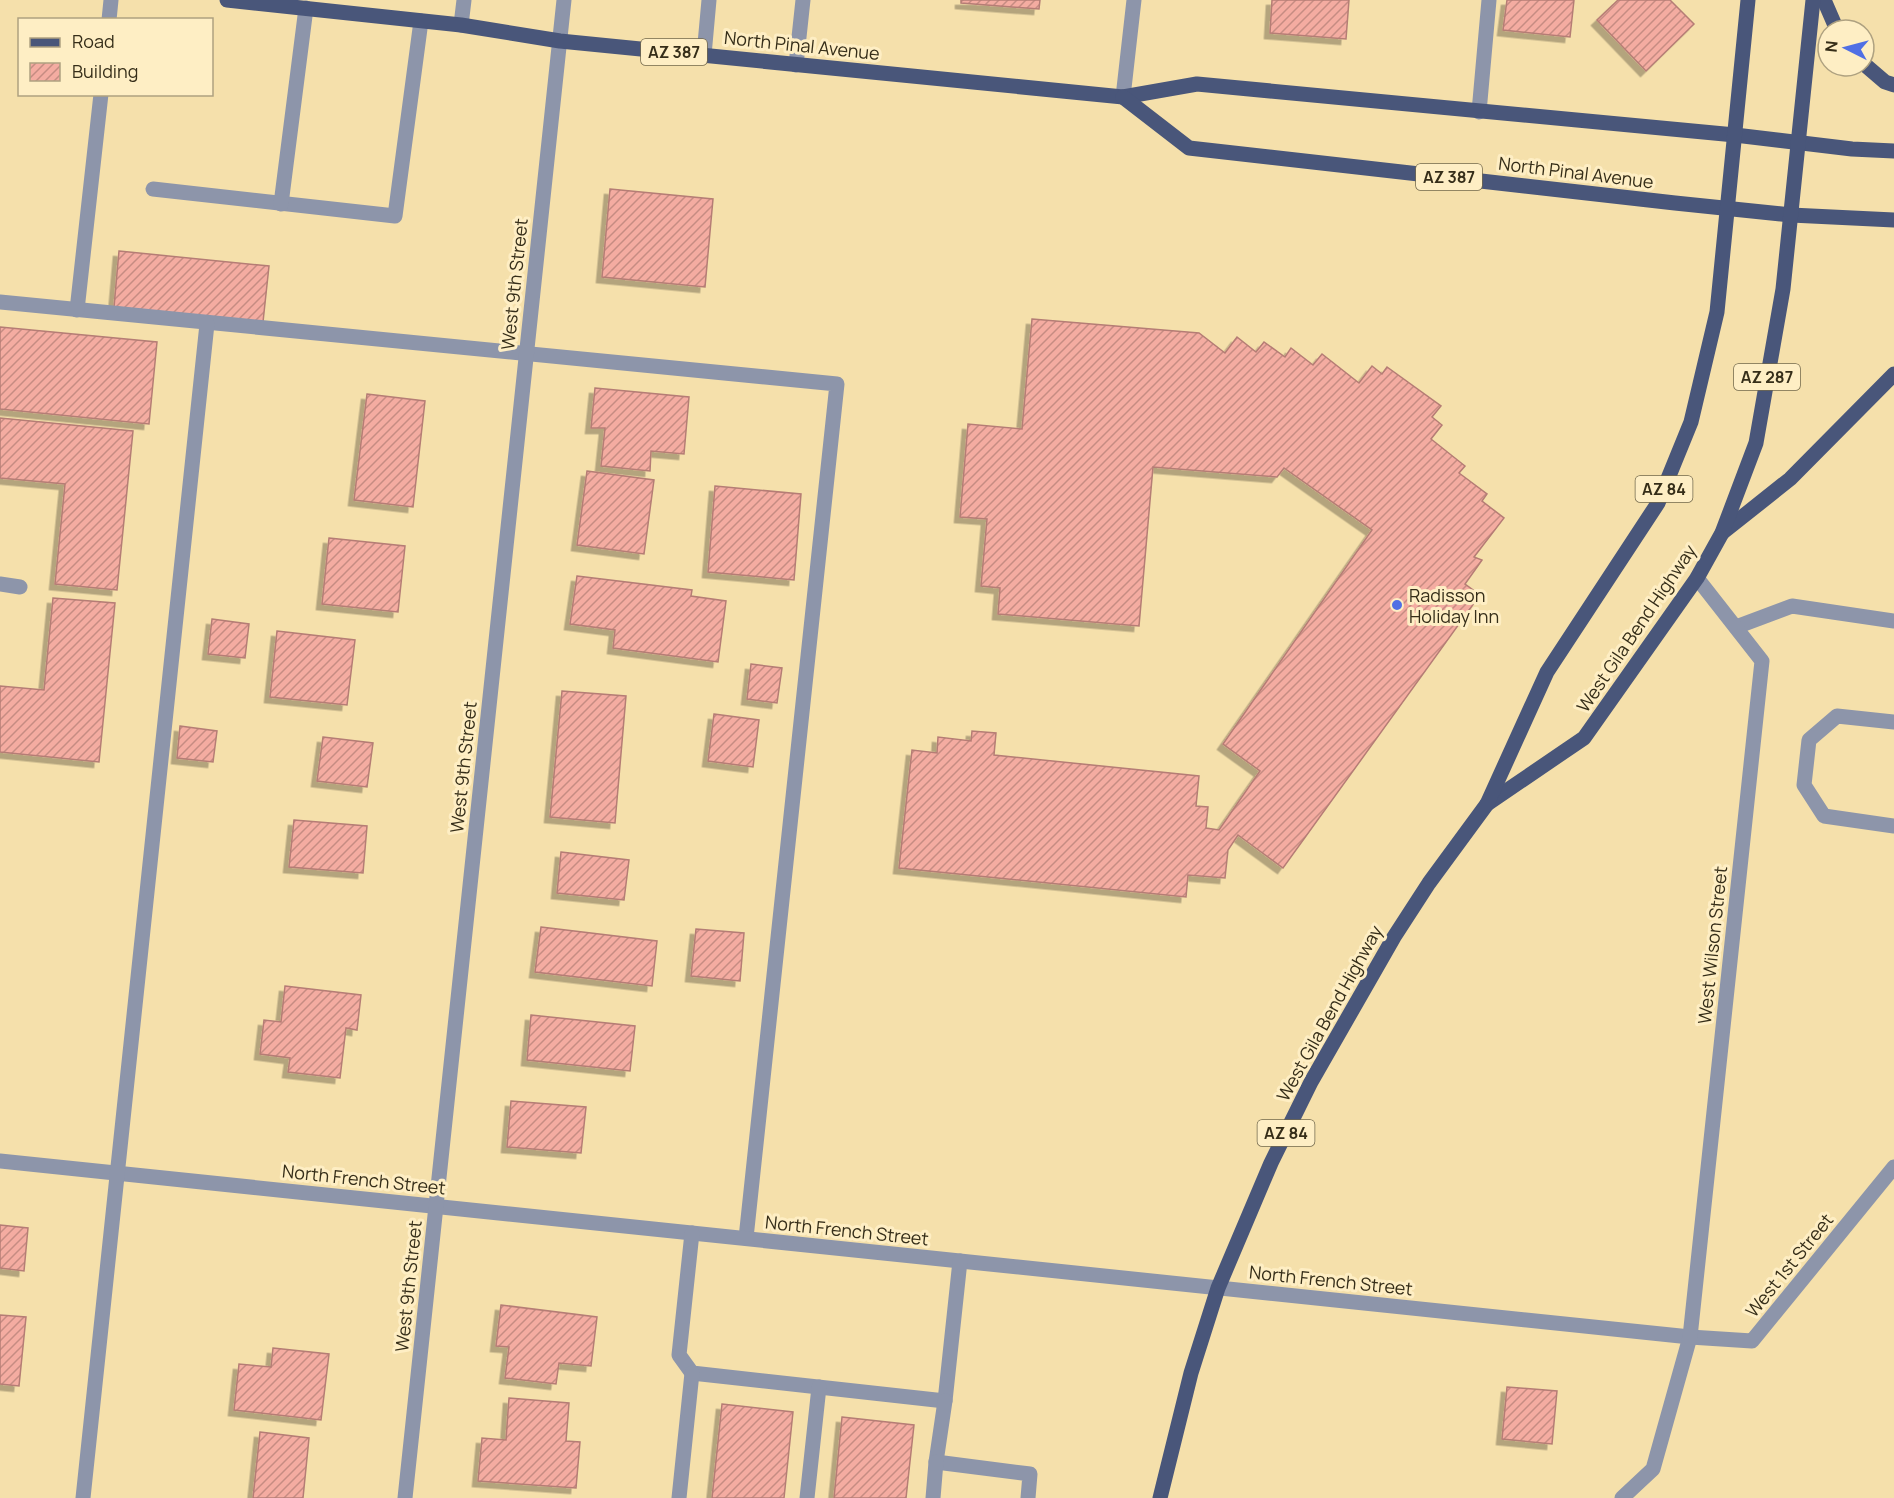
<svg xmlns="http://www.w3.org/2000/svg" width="1894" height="1498" font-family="Manrope,sans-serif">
<defs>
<pattern id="building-hatch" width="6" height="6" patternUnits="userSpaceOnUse" patternTransform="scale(1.5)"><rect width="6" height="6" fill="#f4aca1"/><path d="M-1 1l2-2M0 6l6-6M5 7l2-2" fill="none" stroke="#c68c82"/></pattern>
<filter id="shadow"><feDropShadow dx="-5.5" dy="5.5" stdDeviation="0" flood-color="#0004"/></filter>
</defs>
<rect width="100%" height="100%" fill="#f5e0ab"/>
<!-- building -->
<g fill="url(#building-hatch)" stroke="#b57d75" stroke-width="1.5" filter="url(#shadow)">
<path d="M 961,0 L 1040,0 L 1039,9 L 961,3 Z"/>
<path d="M 1272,0 L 1349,0 L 1346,39 L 1270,33 Z"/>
<path d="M 1507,0 L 1574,0 L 1570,37 L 1503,30 Z"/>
<path d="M 1618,0 L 1670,0 L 1694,24 L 1646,71 L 1597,20 Z"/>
<path d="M 610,189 L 713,199 L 705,287 L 602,277 Z"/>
<path d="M 119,251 L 269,266 L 263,322 L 114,307 Z"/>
<path d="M 1032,319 L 1199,333 L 1225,353 L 1237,337 L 1256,352 L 1264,342 L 1285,357 L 1291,348 L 1313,365 L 1322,354 L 1359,383 L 1372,366 L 1382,374 L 1387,367 L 1441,406 L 1432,417 L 1442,425 L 1431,439 L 1465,466 L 1459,473 L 1487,494 L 1482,501 L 1504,518 L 1474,557 L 1482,560 L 1465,584 L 1480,595 L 1283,868 L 1238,835 L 1228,850 L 1225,878 L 1188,875 L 1186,897 L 899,868 L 912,750 L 937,753 L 938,737 L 971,741 L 972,731 L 996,733 L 994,755 L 1199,776 L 1196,806 L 1208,807 L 1206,828 L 1219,830 L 1260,771 L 1223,744 L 1372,530 L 1284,468 L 1277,477 L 1153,467 L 1139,626 L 998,614 L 1000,588 L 981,586 L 987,519 L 960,517 L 968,424 L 1022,429 Z"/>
<path d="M 0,327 L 157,342 L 149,424 L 0,409 Z"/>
<path d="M 595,388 L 689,397 L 684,454 L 651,451 L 650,471 L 601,466 L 605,428 L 591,428 Z"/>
<path d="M 367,394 L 425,401 L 413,507 L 354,500 Z"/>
<path d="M 0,418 L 133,431 L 117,590 L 55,584 L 65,484 L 0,478 Z"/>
<path d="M 587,471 L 654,480 L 644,554 L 577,545 Z"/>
<path d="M 715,486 L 801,494 L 794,580 L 708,572 Z"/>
<path d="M 329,538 L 405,546 L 398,612 L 322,604 Z"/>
<path d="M 577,576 L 692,590 L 691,596 L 726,601 L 718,662 L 613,648 L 615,630 L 570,624 Z"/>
<path d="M 53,598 L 115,603 L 99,762 L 0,752 L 0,686 L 44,690 Z"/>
<path d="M 212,619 L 249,624 L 245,658 L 208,654 Z"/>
<path d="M 277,631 L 355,640 L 347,705 L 270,697 Z"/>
<path d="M 751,664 L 782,668 L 777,703 L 747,699 Z"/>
<path d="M 562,691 L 626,696 L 615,823 L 550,817 Z"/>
<path d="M 714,714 L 759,720 L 753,767 L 708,761 Z"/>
<path d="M 180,726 L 217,731 L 213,762 L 177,758 Z"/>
<path d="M 323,737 L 373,743 L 367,787 L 317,781 Z"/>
<path d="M 294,820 L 367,826 L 363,873 L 289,867 Z"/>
<path d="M 561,852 L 629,860 L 624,900 L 557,893 Z"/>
<path d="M 541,927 L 657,941 L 652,986 L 535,972 Z"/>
<path d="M 696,929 L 744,933 L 740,981 L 691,976 Z"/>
<path d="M 285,986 L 361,995 L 357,1030 L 346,1028 L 340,1078 L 288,1072 L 290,1058 L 260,1054 L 264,1020 L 281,1022 Z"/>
<path d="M 531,1015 L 635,1026 L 630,1071 L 527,1060 Z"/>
<path d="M 511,1101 L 586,1107 L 581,1153 L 507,1147 Z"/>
<path d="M 0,1225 L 28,1228 L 24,1271 L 0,1268 Z"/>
<path d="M 501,1305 L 597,1317 L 591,1366 L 559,1363 L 556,1384 L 505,1378 L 509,1347 L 496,1346 Z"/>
<path d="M 0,1315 L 26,1317 L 19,1386 L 0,1384 Z"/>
<path d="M 273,1348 L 329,1354 L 321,1420 L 234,1410 L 239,1364 L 271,1367 Z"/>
<path d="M 1507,1387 L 1557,1391 L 1552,1444 L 1502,1439 Z"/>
<path d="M 509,1398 L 569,1403 L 566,1441 L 580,1442 L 576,1488 L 478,1481 L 482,1438 L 506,1440 Z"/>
<path d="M 722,1404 L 793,1412 L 784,1498 L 712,1498 Z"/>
<path d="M 842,1417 L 914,1425 L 906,1498 L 834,1498 Z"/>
<path d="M 260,1432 L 309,1438 L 303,1498 L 253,1498 Z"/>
</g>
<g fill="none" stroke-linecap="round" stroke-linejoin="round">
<!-- minor -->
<g stroke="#8d95aa" stroke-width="15">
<path d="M 109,20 L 111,0"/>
<path d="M 461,25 L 464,0"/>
<path d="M 704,55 L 709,0"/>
<path d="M 796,65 L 803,0"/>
<path d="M 1123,97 L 1134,0"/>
<path d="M 1479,112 L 1489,0"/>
<path d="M 153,189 L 395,216 L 421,21"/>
<path d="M 281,204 L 306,8"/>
<path d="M 0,302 L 837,384 L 746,1238"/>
<path d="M 77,310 L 101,94"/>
<path d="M 0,584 L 20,587"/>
<path d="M 1736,627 L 1792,606 L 1894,621"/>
<path d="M 1894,722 L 1837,716 L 1809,740 L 1804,785 L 1824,816 L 1894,826"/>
<path d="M 0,1161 L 1690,1337 L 1752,1341 L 1894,1167"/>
<path d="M 692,1233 L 679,1355 L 692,1373 L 945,1401 L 960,1261"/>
<path d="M 945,1401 L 936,1462 L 1030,1474 L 1028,1498"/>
<path d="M 83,1498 L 207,324"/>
<path d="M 405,1498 L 564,0"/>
<path d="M 679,1498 L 692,1373"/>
<path d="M 807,1498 L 819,1387"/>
<path d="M 933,1498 L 936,1462"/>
<path d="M 1622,1498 L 1653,1469 L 1690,1337 L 1762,661 L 1697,578"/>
</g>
<!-- major -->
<g stroke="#49567a" stroke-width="15">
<path d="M 227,0 L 461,25 L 560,41 L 1123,97 L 1197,84 L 1735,135 L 1852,149 L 1894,151"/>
<path d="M 1824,0 L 1837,30"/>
<path d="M 1864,64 L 1885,82 L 1894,85"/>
<path d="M 1123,97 L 1189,148 L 1675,203 L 1791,215 L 1894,220"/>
<path d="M 1722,533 L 1790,479 L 1894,374"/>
<path d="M 1487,804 L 1584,738 L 1697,578 L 1722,533 L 1756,443 L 1783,289 L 1813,0"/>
<path d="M 1160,1498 L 1191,1373 L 1218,1288 L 1271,1163 L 1311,1082 L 1394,937 L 1429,883 L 1487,804 L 1547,672 L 1658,503 L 1691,422 L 1717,312 L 1748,0"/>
</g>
</g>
<!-- markers -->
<circle fill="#506fe4" stroke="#feeec4" stroke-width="2" cx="1397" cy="605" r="6"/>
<g text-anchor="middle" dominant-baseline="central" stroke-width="6" stroke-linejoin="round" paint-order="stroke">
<!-- shield labels -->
<g fill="#feeec4" stroke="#72684c" stroke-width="1.5">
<rect x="641" y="39" width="66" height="26" rx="4.5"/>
<rect x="1416" y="164" width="66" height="26" rx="4.5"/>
<rect x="1734" y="364" width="66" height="26" rx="4.5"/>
<rect x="1635.5" y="476" width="57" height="26" rx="4.5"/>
<rect x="1257.5" y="1120" width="57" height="26" rx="4.5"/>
</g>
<g font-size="16" font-weight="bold" fill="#362e19">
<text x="674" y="52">AZ 387</text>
<text x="1449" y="177">AZ 387</text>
<text x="1767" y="377">AZ 287</text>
<text x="1664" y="489">AZ 84</text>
<text x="1286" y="1133">AZ 84</text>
</g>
<!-- street labels -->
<g font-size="18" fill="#362e19" stroke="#feeec4">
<text transform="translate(802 45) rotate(6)">North Pinal Avenue</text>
<text transform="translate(1576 172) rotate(7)">North Pinal Avenue</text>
<text transform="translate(514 284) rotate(-84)">West 9th Street</text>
<text transform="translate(1636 628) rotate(-56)">West Gila Bend Highway</text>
<text transform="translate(463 767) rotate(-84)">West 9th Street</text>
<text transform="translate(1712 945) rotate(-84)">West Wilson Street</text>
<text transform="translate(1329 1013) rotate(-61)">West Gila Bend Highway</text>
<text transform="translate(364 1179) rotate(6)">North French Street</text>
<text transform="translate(847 1230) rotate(6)">North French Street</text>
<text transform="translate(1789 1265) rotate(-51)">West 1st Street</text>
<text transform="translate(1331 1280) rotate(6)">North French Street</text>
<text transform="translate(408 1286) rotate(-84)">West 9th Street</text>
</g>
<!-- poi labels -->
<g font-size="18" fill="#362e19" stroke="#feeec4" text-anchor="start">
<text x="1409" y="595">Radisson<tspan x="1409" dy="21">Holiday Inn</tspan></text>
</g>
</g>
<!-- legend -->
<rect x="18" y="18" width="195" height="78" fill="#feeec4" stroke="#aea180" stroke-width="1.5"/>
<rect x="30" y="38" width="30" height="9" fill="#49567a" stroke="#aea180" stroke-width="1.5"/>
<text x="72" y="48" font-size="18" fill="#362e19">Road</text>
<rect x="30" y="63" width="30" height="18" fill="url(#building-hatch)" stroke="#aea180" stroke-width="1.5"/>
<text x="72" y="78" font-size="18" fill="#362e19">Building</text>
<!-- north arrow -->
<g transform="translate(1846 48) rotate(276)"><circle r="28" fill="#feeec4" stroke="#aea180" stroke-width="1.5"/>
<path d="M0-4.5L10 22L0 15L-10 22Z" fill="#506fe4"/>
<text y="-9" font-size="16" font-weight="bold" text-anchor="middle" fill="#362e19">N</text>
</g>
</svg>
